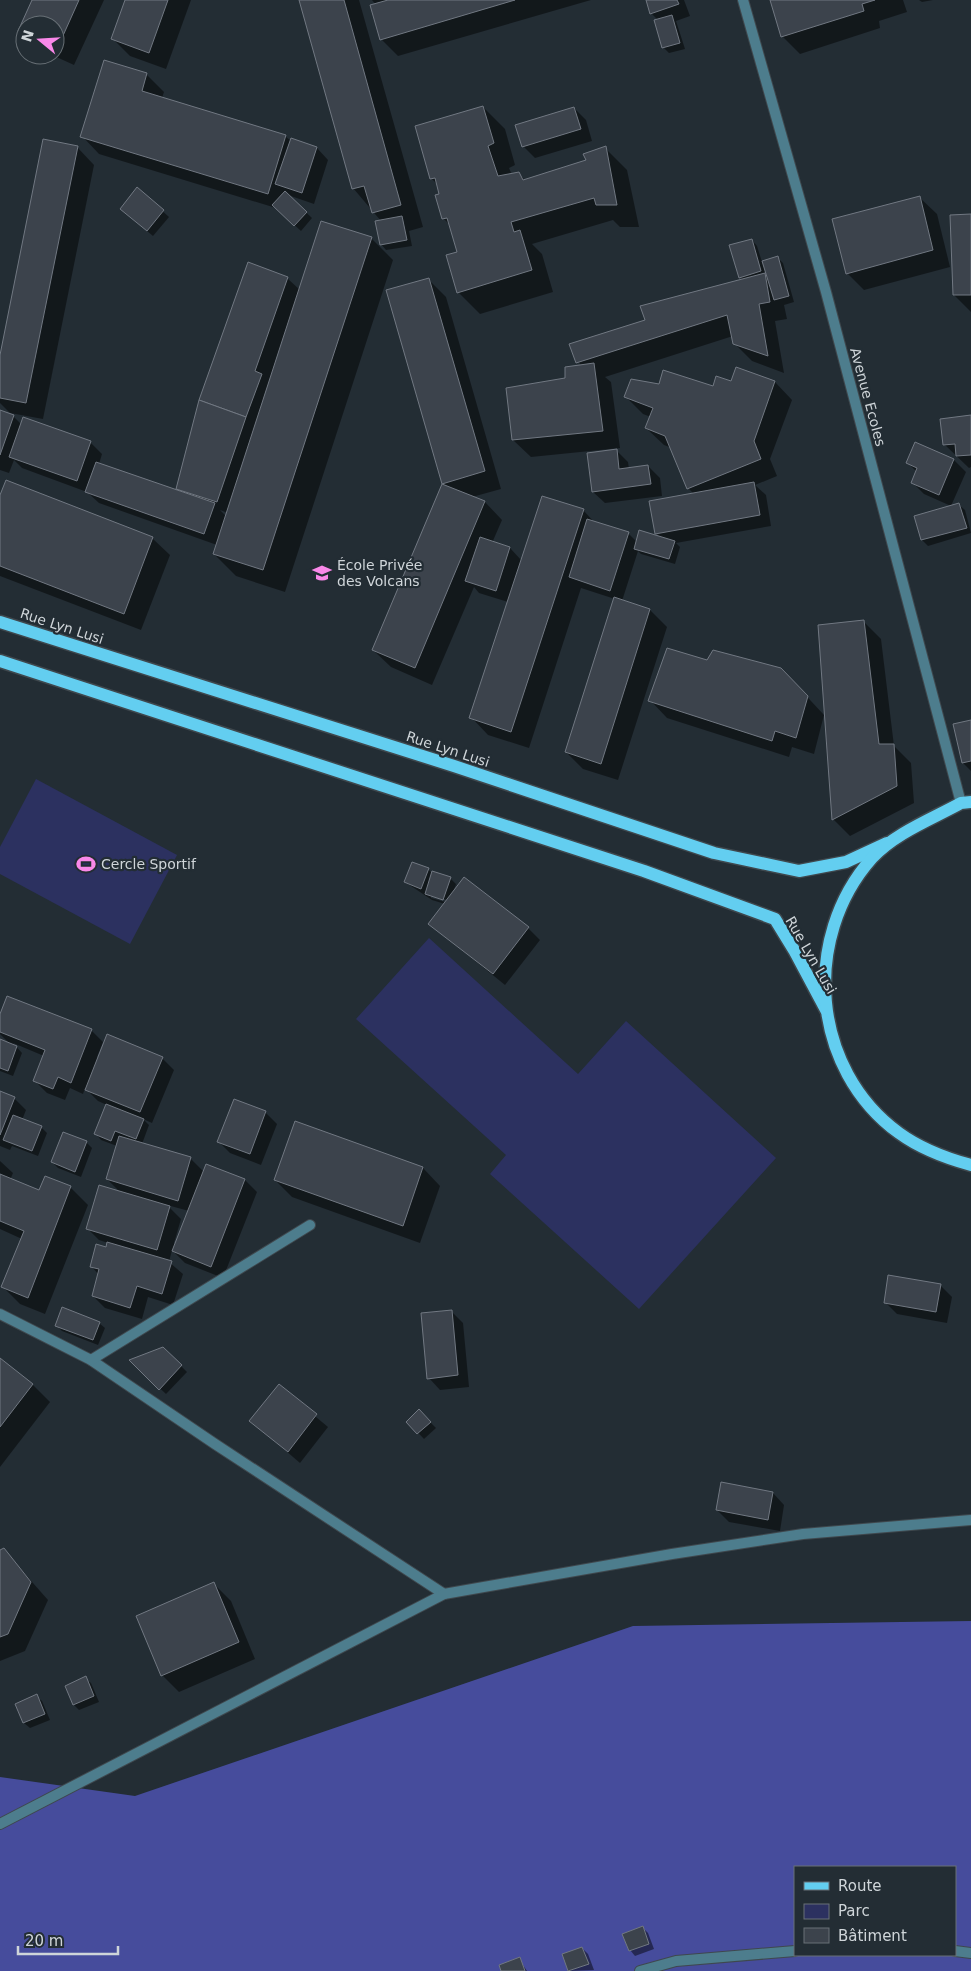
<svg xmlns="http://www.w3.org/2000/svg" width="971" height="1971" font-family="'DejaVu Sans',sans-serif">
<rect width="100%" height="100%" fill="#232d34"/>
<!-- green -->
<g fill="#2c3160">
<path d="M 36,779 L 177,855 L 130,944 L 0,874 L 0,847 Z"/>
<path d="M 429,938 L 578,1074 L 626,1021 L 776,1158 L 639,1309 L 490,1174 L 506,1155 L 356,1019 Z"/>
</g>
<!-- forest -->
<path fill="#464c9c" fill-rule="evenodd" d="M 971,1621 L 971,1971 L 0,1971 L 0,1777 L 135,1796 L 633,1626 ZM 795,1867 L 955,1867 L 955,1955 L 795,1955 Z"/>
<!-- shadow -->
<g fill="#0007" fill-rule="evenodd">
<path d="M 33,0 L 104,0 L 74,65 L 52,55 L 55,55 L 55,25 L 25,25 L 25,36 L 19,31 Z"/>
<path d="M 126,0 L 191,0 L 166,69 L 130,56 L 113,39 Z"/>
<path d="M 300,0 L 359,0 L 423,227 L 409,231 L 412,246 L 386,250 L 381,244 L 381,221 L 353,188 Z"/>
<path d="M 372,0 L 591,0 L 398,56 L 381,39 L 376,5 Z"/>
<path d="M 647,0 L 684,0 L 690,16 L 676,21 L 685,49 L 669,53 L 663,47 L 658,20 L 651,13 Z"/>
<path d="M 771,0 L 903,0 L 907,12 L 879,21 L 880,28 L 800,54 L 782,36 Z"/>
<path d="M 919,0 L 933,0 L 922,2 Z"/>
<path d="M 147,75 L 164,92 L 162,98 L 285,136 L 291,141 L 317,148 L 328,160 L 314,204 L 288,195 L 312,218 L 301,231 L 276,208 L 99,154 L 82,136 Z"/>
<path d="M 483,107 L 505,129 L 515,165 L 509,168 L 512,175 L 518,173 L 525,180 L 587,161 L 605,148 L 627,170 L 639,227 L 620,227 L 613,220 L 532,244 L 542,254 L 553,292 L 480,314 L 458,292 L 458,253 L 450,225 L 443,218 L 438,185 L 431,178 Z"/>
<path d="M 574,108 L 586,120 L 592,141 L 535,158 L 523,146 Z"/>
<path d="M 77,147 L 94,165 L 43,419 L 10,413 L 0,403 L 0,361 Z"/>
<path d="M 138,189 L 169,217 L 153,236 L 127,214 Z"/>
<path d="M 919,197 L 937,214 L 950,267 L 864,290 L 847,273 Z"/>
<path d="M 971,215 L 971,312 L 954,295 Z"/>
<path d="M 371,238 L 393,260 L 285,592 L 236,576 L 214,554 L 217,545 L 99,503 L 87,492 L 22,468 L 14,460 L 9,473 L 0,470 L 0,412 L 13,416 L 21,424 L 90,442 L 102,454 L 99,464 L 177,491 L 201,401 L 287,278 L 300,290 ZM 220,510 L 228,513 L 226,516 Z"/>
<path d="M 752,240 L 757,246 L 762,262 L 777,257 L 783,263 L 794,302 L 784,305 L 787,319 L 775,321 L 784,373 L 752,361 L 734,343 L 733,336 L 605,377 L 611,382 L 620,448 L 531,457 L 513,440 L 507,389 L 566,379 L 581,366 L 570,345 L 647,320 L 743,280 L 740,277 Z"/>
<path d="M 428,279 L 446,297 L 501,489 L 472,497 L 485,502 L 502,520 L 492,543 L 510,548 L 522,561 L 543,497 L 584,511 L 595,523 L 628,533 L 637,542 L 661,538 L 656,533 L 694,494 L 688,488 L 672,448 L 664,445 L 646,428 L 651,417 L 643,414 L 626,397 L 659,386 L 714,388 L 732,383 L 737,369 L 775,382 L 792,400 L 770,459 L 777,476 L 755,485 L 766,495 L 771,526 L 676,543 L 680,547 L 675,564 L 641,554 L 638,551 L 622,601 L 650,610 L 667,627 L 618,780 L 583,769 L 566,752 L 615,599 L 581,588 L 529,748 L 488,735 L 471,717 L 508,602 L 479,593 L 474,587 L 432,685 L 391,667 L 373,650 L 443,484 L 387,291 Z"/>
<path d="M 971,417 L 971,467 L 969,468 L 945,445 Z"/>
<path d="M 915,443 L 954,460 L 966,472 L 951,506 L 924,494 L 912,482 L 917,472 L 907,462 Z"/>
<path d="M 616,450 L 628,462 L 629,469 L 648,466 L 660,478 L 662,496 L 605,503 L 593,492 Z"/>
<path d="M 0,498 L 152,538 L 170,555 L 141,630 L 0,576 Z"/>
<path d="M 959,505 L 965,510 L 971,533 L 928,546 L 922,540 L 916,517 Z"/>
<path d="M 864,622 L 881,639 L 894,746 L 911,763 L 914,803 L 850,836 L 833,819 Z"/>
<path d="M 798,687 L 824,715 L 814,754 L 792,747 L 789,757 L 667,718 L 650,700 Z"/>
<path d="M 971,721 L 971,771 L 963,763 Z"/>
<path d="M 428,869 L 433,874 L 450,878 L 456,884 L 453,893 L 528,928 L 540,940 L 505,985 L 430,924 L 445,904 L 432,900 L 405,882 ZM 431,895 L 450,901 L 449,903 L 431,898 Z"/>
<path d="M 0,1018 L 91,1030 L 103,1042 L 97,1057 L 162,1058 L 174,1070 L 152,1123 L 143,1119 L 149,1125 L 142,1144 L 190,1158 L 204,1172 L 206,1166 L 245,1180 L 257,1192 L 223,1278 L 185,1263 L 172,1250 L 169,1262 L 183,1274 L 173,1305 L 148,1297 L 142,1319 L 105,1308 L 93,1296 L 99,1275 L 91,1266 L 107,1249 L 108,1243 L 99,1240 L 87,1228 L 121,1193 L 107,1179 L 117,1146 L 101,1140 L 96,1134 L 107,1105 L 98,1101 L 85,1088 L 83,1094 L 70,1088 L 65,1100 L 47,1093 L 35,1081 L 44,1056 L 13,1043 L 22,1053 L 13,1076 L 0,1071 L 0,1040 L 11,1045 L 0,1034 ZM 167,1205 L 189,1211 L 176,1244 L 174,1243 L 181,1219 Z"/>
<path d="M 0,1092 L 14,1098 L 26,1110 L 22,1120 L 41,1127 L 47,1133 L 38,1156 L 12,1146 L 10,1150 L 0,1146 Z"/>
<path d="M 265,1112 L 277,1124 L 261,1165 L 230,1153 L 218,1141 Z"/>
<path d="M 295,1123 L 423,1168 L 440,1186 L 420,1243 L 292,1197 L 275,1180 Z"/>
<path d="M 86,1142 L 92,1148 L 81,1177 L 58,1168 L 52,1162 Z"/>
<path d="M 0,1161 L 13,1173 L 10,1180 L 40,1192 L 46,1178 L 71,1188 L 88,1205 L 45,1314 L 20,1304 L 3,1287 L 22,1239 L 0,1229 Z"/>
<path d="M 940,1285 L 952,1297 L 947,1323 L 897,1314 L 885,1302 Z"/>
<path d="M 451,1311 L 463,1323 L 469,1387 L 440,1390 L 429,1378 Z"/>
<path d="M 99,1323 L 105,1328 L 98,1345 L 62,1331 L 56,1325 Z"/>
<path d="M 163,1348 L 187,1372 L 166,1394 L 131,1361 Z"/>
<path d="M 0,1360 L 33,1385 L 50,1402 L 0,1467 Z"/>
<path d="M 279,1386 L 328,1427 L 300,1463 L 251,1421 Z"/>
<path d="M 419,1411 L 436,1428 L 424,1439 L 408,1422 Z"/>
<path d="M 773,1493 L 784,1505 L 780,1531 L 729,1522 L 717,1510 Z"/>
<path d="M 3,1549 L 48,1600 L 25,1651 L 0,1661 L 0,1551 Z"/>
<path d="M 213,1583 L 231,1601 L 255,1659 L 179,1692 L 162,1675 Z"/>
<path d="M 85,1678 L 91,1683 L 99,1702 L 79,1710 L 74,1705 L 66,1686 Z"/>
<path d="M 36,1696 L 42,1701 L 50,1720 L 30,1728 L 24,1723 L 17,1704 Z"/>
<path d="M 642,1927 L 648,1933 L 654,1949 L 635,1956 L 630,1950 Z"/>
<path d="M 582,1948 L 588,1954 L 594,1970 L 569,1971 L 564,1955 Z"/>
<path d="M 519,1959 L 527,1971 L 502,1971 Z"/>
</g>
<!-- building -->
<g fill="#3c434c" stroke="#717882">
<path d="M 32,0 L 79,0 L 57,49 L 55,25 L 25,25 L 25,34 L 18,31 Z"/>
<path d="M 125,0 L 168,0 L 149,53 L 111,39 Z"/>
<path d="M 299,0 L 344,0 L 401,205 L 372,213 L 364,186 L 352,189 Z"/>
<path d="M 388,0 L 515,0 L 380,40 L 370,5 Z"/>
<path d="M 646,0 L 677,0 L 679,4 L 650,14 Z"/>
<path d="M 770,0 L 875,0 L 862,4 L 864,11 L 781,37 Z"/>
<path d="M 672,15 L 680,43 L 662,48 L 654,20 Z"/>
<path d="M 104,60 L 147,73 L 142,91 L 286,135 L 268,194 L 80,137 Z"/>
<path d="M 483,106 L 494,143 L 488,146 L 498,176 L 519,172 L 523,180 L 586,160 L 583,154 L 606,146 L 617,205 L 596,205 L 594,198 L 511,222 L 514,232 L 520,230 L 532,270 L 457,293 L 446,255 L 457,252 L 447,218 L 442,219 L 435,195 L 439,194 L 435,178 L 430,179 L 415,126 Z"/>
<path d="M 574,107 L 581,129 L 522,147 L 515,125 Z"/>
<path d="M 291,138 L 317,147 L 302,193 L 275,184 Z"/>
<path d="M 43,139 L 78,146 L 26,403 L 0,398 L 0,355 Z"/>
<path d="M 137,187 L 164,210 L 147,231 L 120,209 Z"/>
<path d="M 285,191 L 307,212 L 294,226 L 272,205 Z"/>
<path d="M 920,196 L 933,250 L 846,274 L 832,219 Z"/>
<path d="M 971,214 L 971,295 L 953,295 L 950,215 Z"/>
<path d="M 402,216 L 407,240 L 380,245 L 375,221 Z"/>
<path d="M 321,221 L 372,237 L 263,570 L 213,554 Z"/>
<path d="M 752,239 L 761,271 L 739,278 L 729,245 Z"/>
<path d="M 778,256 L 789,296 L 774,300 L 762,261 Z"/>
<path d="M 248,262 L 288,277 L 255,371 L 262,374 L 246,417 L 199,400 Z"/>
<path d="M 765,273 L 770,302 L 759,304 L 768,356 L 733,344 L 727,315 L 576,363 L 569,344 L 645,320 L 640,306 Z"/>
<path d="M 429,278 L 485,471 L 442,484 L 386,290 Z"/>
<path d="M 594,363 L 603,431 L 512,440 L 506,388 L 565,378 L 565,367 Z"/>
<path d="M 736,367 L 775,381 L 754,441 L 761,459 L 687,489 L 665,436 L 645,428 L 653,408 L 624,397 L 631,379 L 659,384 L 663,370 L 713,386 L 716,376 L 731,381 Z"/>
<path d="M 199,400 L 246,417 L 217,502 L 176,489 Z"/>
<path d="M 0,410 L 14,415 L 0,455 Z"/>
<path d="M 971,415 L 971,455 L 956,456 L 955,444 L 943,445 L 940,419 Z"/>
<path d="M 23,417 L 91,441 L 77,481 L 9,457 Z"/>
<path d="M 915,442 L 954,459 L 939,495 L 911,483 L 917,468 L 906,463 Z"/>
<path d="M 617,449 L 619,469 L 648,465 L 651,484 L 592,492 L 587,453 Z"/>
<path d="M 96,462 L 215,503 L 204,534 L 85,492 Z"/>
<path d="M 6,480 L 153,537 L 124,614 L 0,566 L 0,495 Z"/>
<path d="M 754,482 L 760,515 L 655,534 L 649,501 Z"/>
<path d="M 442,484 L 485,501 L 415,668 L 372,650 Z"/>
<path d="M 542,496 L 584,509 L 511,732 L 469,718 Z"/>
<path d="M 959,503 L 967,528 L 921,540 L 914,516 Z"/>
<path d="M 587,519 L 629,532 L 610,591 L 569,577 Z"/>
<path d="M 639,530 L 675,541 L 669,559 L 634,549 Z"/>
<path d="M 480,537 L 510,547 L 496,591 L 465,581 Z"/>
<path d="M 614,597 L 650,609 L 601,764 L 565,752 Z"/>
<path d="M 864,620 L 879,744 L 894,744 L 897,786 L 832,820 L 818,625 Z"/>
<path d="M 667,648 L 707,660 L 713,650 L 781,668 L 808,696 L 796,738 L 775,731 L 772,741 L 648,701 Z"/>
<path d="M 971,720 L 971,761 L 962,763 L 953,724 Z"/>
<path d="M 412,862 L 429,868 L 421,889 L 404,882 Z"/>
<path d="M 432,871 L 451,877 L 443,900 L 425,894 Z"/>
<path d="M 464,877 L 529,927 L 493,974 L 428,924 Z"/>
<path d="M 7,996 L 92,1029 L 71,1083 L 58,1077 L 53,1089 L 33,1081 L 45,1050 L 0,1032 L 0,1014 Z"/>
<path d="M 107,1034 L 163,1057 L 140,1112 L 85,1090 Z"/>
<path d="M 0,1039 L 17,1046 L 8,1071 L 0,1068 Z"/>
<path d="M 0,1091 L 15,1097 L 0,1135 Z"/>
<path d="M 234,1099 L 266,1111 L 250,1154 L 217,1142 Z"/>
<path d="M 106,1104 L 144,1119 L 136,1139 L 115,1131 L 111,1141 L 94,1134 Z"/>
<path d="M 13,1115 L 42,1126 L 32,1151 L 3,1140 Z"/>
<path d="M 295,1121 L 423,1167 L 403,1226 L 274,1180 Z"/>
<path d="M 63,1132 L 87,1141 L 75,1172 L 51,1162 Z"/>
<path d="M 119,1136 L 191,1157 L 178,1201 L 106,1179 Z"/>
<path d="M 206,1164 L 245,1179 L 211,1267 L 172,1251 Z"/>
<path d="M 0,1174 L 39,1190 L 45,1176 L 71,1186 L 28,1298 L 1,1287 L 24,1231 L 0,1221 Z"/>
<path d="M 99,1185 L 170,1206 L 157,1250 L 86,1229 Z"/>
<path d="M 107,1242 L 172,1261 L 162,1294 L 137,1286 L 130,1308 L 92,1296 L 99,1269 L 90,1267 L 96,1244 L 106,1247 Z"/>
<path d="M 888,1275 L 941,1284 L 936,1312 L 884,1303 Z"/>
<path d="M 62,1307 L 100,1322 L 93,1340 L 55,1326 Z"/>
<path d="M 452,1310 L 458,1375 L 427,1379 L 421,1313 Z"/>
<path d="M 163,1347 L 182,1365 L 159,1390 L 129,1360 Z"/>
<path d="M 0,1358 L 33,1384 L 0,1427 Z"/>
<path d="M 279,1384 L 317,1414 L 288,1452 L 249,1421 Z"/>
<path d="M 419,1409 L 431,1422 L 417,1434 L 406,1422 Z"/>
<path d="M 721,1482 L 773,1492 L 768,1520 L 716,1510 Z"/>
<path d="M 4,1548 L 31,1582 L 8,1634 L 0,1637 L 0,1550 Z"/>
<path d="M 214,1582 L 239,1642 L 161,1676 L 136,1616 Z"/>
<path d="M 86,1676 L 94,1696 L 73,1705 L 65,1686 Z"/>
<path d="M 37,1694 L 45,1714 L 23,1723 L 15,1704 Z"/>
<path d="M 643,1926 L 649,1944 L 629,1951 L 622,1934 Z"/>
<path d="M 582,1947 L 589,1964 L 568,1971 L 562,1954 Z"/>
<path d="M 520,1957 L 525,1971 L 501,1971 L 499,1965 Z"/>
</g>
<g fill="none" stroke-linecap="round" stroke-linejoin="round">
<!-- minor casing -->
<g stroke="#3f484e" stroke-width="12">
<g id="minor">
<path d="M 743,0 L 826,292 L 961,803"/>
<path d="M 0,1314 L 91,1360 L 215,1444 L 444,1594"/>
<path d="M 91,1360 L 310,1225"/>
<path d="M 0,1824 L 444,1594 L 672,1554 L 803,1534 L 971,1520"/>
<path d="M 955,1951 L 971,1953"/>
<path d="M 640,1971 L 676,1961 L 795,1951"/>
</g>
</g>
<!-- primary casing -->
<g stroke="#3f484e" stroke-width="15">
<g id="primary">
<path d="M 0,622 L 454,766 L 714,853 L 799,871 L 846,862 L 887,843"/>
<path d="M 0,661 L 644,871 L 775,919 L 794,950 L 826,1010"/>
<path d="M 971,802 L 961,803 C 932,819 895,833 872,858 C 801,938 811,1069 899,1133 C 921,1149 945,1158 971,1165"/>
</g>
</g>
<!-- minor -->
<use href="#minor" stroke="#4d7d8d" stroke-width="10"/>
<!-- primary -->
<use href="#primary" stroke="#63cef0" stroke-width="12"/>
</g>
<!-- icons -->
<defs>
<g id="school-bare" transform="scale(1.5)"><path d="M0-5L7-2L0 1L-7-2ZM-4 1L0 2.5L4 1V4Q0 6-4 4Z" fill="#f988e9" stroke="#232d34" stroke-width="2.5" paint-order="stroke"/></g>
<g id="stadium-bare" transform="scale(1.5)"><path d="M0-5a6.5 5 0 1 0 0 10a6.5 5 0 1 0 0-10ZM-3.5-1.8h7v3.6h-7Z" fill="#f988e9" stroke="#232d34" stroke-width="2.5" paint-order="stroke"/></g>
</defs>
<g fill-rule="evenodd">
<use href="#school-bare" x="322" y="573"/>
<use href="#stadium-bare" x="86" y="864"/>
</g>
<g text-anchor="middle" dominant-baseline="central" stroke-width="4.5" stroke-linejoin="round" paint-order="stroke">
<!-- street labels -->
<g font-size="14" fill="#cfd5d9" stroke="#232d34">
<text transform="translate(868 397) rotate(75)">Avenue Ecoles</text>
<text transform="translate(62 626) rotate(18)">Rue Lyn Lusi</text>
<text transform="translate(448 749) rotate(18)">Rue Lyn Lusi</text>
<text transform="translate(811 955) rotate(60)">Rue Lyn Lusi</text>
</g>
<!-- poi labels -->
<g font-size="14" fill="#cfd5d9" stroke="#232d34" text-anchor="start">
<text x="337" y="565">École Privée<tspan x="337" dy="16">des Volcans</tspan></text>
<text x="101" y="864">Cercle Sportif</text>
</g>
</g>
<!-- legend -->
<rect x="794" y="1866" width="162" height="90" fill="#232d34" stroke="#687076"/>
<rect x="804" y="1882" width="25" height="8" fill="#63cef0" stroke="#687076"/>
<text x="838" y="1891" font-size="15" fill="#cfd5d9">Route</text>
<rect x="804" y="1904" width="25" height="15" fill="#2c3160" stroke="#687076"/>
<text x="838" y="1916" font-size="15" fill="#cfd5d9">Parc</text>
<rect x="804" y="1928" width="25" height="15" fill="#3c434c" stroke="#687076"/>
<text x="838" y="1941" font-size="15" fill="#cfd5d9">Bâtiment</text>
<!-- north arrow -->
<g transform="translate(40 40) rotate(288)"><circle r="24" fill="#232d34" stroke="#687076"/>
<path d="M0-4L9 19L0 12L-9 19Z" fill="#f988e9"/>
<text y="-8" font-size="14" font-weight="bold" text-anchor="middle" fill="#cfd5d9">N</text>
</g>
<!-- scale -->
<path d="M18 1946v8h100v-8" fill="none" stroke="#cfd5d9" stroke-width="2.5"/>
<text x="25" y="1946" font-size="15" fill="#cfd5d9" stroke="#232d34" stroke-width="4" paint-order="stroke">20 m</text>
</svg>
